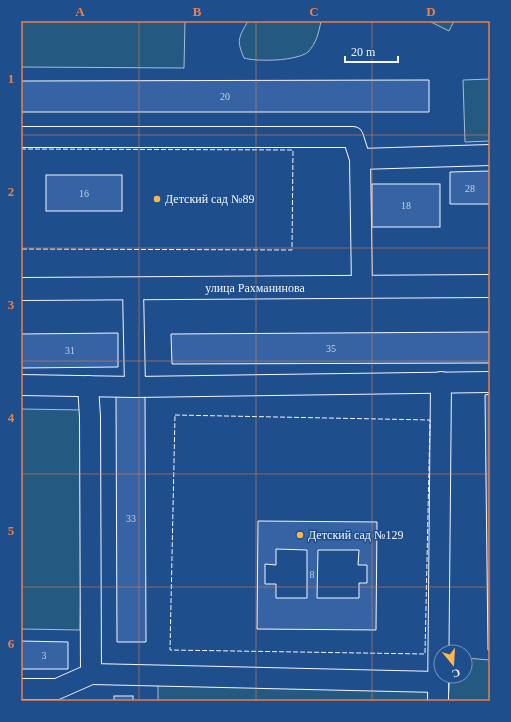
<svg xmlns="http://www.w3.org/2000/svg" width="511" height="722" font-family="Georgia,serif">
<rect width="100%" height="100%" fill="#1f4e8c"/>
<!-- green -->
<g fill="#245a82" stroke="#a8bbd7">
<path d="M 21,21 L 185,21 L 184,68 L 21,67 Z"/>
<path d="M 248,21 L 321,21 C 319,32 316,44 308,52 C 297,61 257,62 244,58 C 236,40 239,37 248,21 Z"/>
<path d="M 429,21 L 454,21 L 449,31 Z"/>
<path d="M 490,79 L 490,141 L 465,142 L 463,80 Z"/>
<path d="M 21,409 L 84,410 L 80,630 L 21,629 Z"/>
<path d="M 465,658 L 490,660 L 490,701 L 448,701 L 450,676 L 465,676 Z"/>
<path d="M 158,682 L 431,690 L 430,701 L 158,701 Z"/>
</g>
<!-- building -->
<g fill="#3563a3" stroke="#f2f6ff" fill-rule="evenodd">
<path d="M 429,80 L 429,112 L 21,112 L 21,81 Z"/>
<path d="M 490,171 L 490,204 L 450,204 L 450,172 Z"/>
<rect x="46" y="175" width="76" height="36"/>
<rect x="372" y="184" width="68" height="43"/>
<path d="M 490,332 L 490,363 L 172,364 L 171,334 Z"/>
<path d="M 118,333 L 118,367 L 21,368 L 21,334 Z"/>
<path d="M 116,394 L 145,394 L 146,642 L 117,642 Z"/>
<path d="M 490,394 L 490,650 L 488,650 L 485,395 Z"/>
<path d="M 258,521 L 377,522 L 376,630 L 257,629 ZM 276,549 L 307,550 L 307,598 L 276,598 L 276,584 L 265,584 L 265,564 L 276,565 ZM 318,550 L 359,550 L 358,565 L 367,565 L 367,583 L 359,583 L 359,598 L 317,598 Z"/>
<path d="M 21,641 L 68,642 L 68,669 L 21,669 Z"/>
<rect x="114" y="696" width="19" height="5"/>
</g>
<g fill="none" stroke-linecap="round" stroke-linejoin="round">
<!-- minor casing -->
<g stroke="#f2f6ff" stroke-width="22">
<g id="minor">
<path d="M 21,137 L 353,137 L 360,159"/>
<path d="M 362,287 L 360,159 L 490,155"/>
<path d="M 133,289 L 135,387 L 490,382"/>
<path d="M 21,385 L 135,387"/>
<path d="M 91,674 L 438,682"/>
<path d="M 21,689 L 57,689 L 91,674 L 90,417 L 88,386"/>
<path d="M 438,701 L 441,382"/>
</g>
</g>
<!-- major casing -->
<g stroke="#f2f6ff" stroke-width="24">
<path id="major" d="M 21,289 L 490,286"/>
</g>
<!-- minor -->
<use href="#minor" stroke="#1f4e8c" stroke-width="20"/>
<!-- major -->
<use href="#major" stroke="#1f4e8c" stroke-width="22"/>
<!-- fence -->
<g stroke="#f2f6ff" stroke-width="1" stroke-dasharray="5 2" stroke-linecap="butt">
<path d="M 21,149 L 293,150 L 292,250 L 21,249"/>
<path d="M 175,415 L 430,420 L 425,654 L 170,650 Z"/>
</g>
</g>
<!-- grid -->
<path fill="none" stroke="#ea8049" stroke-width="1" stroke-opacity="0.55" d="M 139,21 L 139,701M 256,21 L 256,701M 372,21 L 372,701M 21,135 L 490,135M 21,248 L 490,248M 21,361 L 490,361M 21,474 L 490,474M 21,587 L 490,587"/>
<!-- markers -->
<g fill="#ffb74d" stroke="#1f4e8c" stroke-width="1.5">
<circle cx="157" cy="199" r="4"/>
<circle cx="300" cy="535" r="4"/>
</g>
<g text-anchor="middle" dominant-baseline="central" stroke-width="3" stroke-linejoin="round" paint-order="stroke">
<!-- number labels -->
<g font-size="10" fill="#c3d1e8">
<text x="225" y="96">20</text>
<text x="470" y="188">28</text>
<text x="84" y="193">16</text>
<text x="406" y="205">18</text>
<text x="331" y="348">35</text>
<text x="70" y="350">31</text>
<text x="131" y="518">33</text>
<text x="312" y="574">8</text>
<text x="44" y="655">3</text>
</g>
<!-- poi labels -->
<g font-size="12" fill="#f2f6ff" stroke="#1f4e8c" text-anchor="start">
<text x="165" y="199">Детский сад №89</text>
<text x="308" y="535">Детский сад №129</text>
</g>
<!-- street labels -->
<g font-size="12" fill="#f2f6ff" stroke="#1f4e8c">
<text x="255" y="288">улица Рахманинова</text>
</g>
</g>
<!-- border -->
<rect width="511" height="722" fill="none" stroke="#1f4e8c" stroke-width="44"/>
<!-- north arrow -->
<g transform="translate(453 664) rotate(162)"><circle r="19" fill="#1f4e8c" stroke="#7391ba"/>
<path d="M0-3L7 15L0 10L-7 15Z" fill="#ffb74d"/>
<text y="-6" font-size="11" font-weight="bold" text-anchor="middle" fill="#f2f6ff">С</text>
</g>
<!-- scale -->
<path d="M345 56v6h53v-6" fill="none" stroke="#f2f6ff" stroke-width="2"/>
<text x="351" y="56" font-size="12" fill="#f2f6ff" stroke="#1f4e8c" stroke-width="3" paint-order="stroke">20 m</text>
<rect x="22" y="22" width="467" height="678" fill="none" stroke="#ea8049" stroke-width="1.5"/>
<g font-size="13" text-anchor="middle" font-weight="bold" fill="#ea8049">
<text x="80" y="16">A</text>
<text x="197" y="16">B</text>
<text x="314" y="16">C</text>
<text x="431" y="16">D</text>
<text x="11" y="83">1</text>
<text x="11" y="196">2</text>
<text x="11" y="309">3</text>
<text x="11" y="422">4</text>
<text x="11" y="535">5</text>
<text x="11" y="648">6</text>
</g>
</svg>
